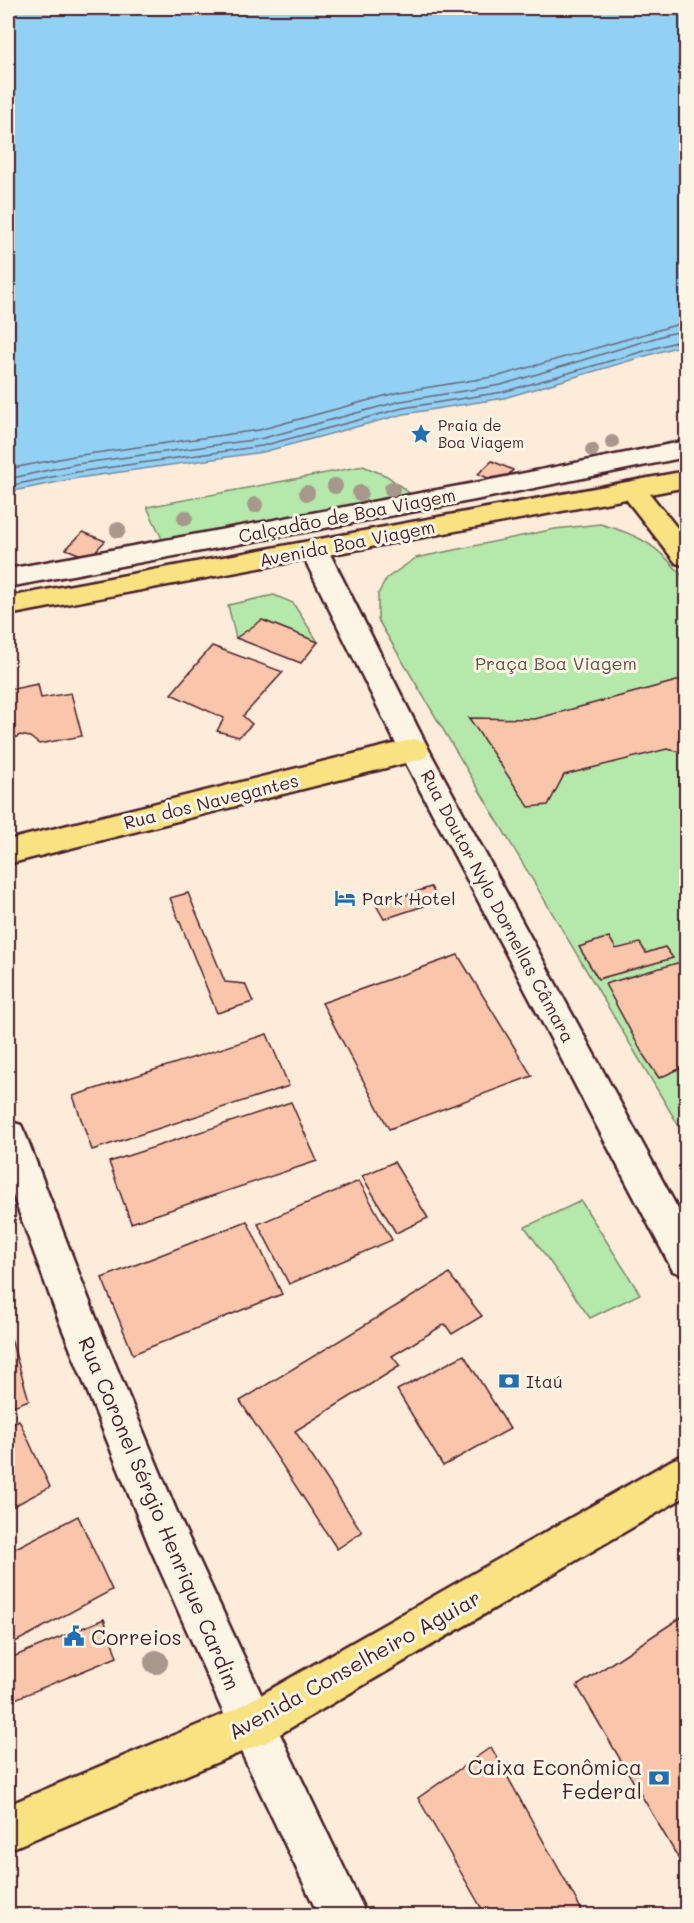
<svg xmlns="http://www.w3.org/2000/svg" width="694" height="1923" font-family="Mali,sans-serif">
<rect width="100%" height="100%" fill="#fcecd9"/>
<filter id="ink" filterUnits="userSpaceOnUse"><feTurbulence type="fractalNoise" baseFrequency=".0167" numOctaves="2"/><feDisplacementMap in="SourceGraphic" scale="12" xChannelSelector="R" yChannelSelector="G"/><feConvolveMatrix kernelMatrix="1 2 1 2 8 2 1 2 1" color-interpolation-filters="sRGB"/></filter>
<g filter="url(#ink)">
<!-- green -->
<g fill="#b4e9ab" stroke="#7f846b" stroke-width="1.5">
<path d="M 363,466 L 387,476 L 412,495 L 163,541 L 147,507 Z"/>
<path d="M 600,524 C 641,535 660,547 686,581 L 686,1138 L 378,620 L 378,594 L 387,578 L 416,558 L 555,529 Z"/>
<path d="M 274,595 L 293,603 L 318,642 L 262,620 L 245,640 L 236,638 L 228,605 Z"/>
<path d="M 581,1201 L 640,1294 L 590,1318 L 525,1227 Z"/>
</g>
<!-- water -->
<path fill="#92d1f3" stroke="#758aa3" stroke-width="1.5" d="M 8,8 L 686,8 L 686,344 L 504,398 L 404,414 L 263,452 L 78,478 L 8,492 Z"/>
<g fill="none" stroke-linecap="round" stroke-linejoin="round">
<!-- shore -->
<g stroke="#67667b" stroke-width="1.5">
<path d="M 8,469 L 74,456 L 259,430 L 399,392 L 499,376 L 686,322"/>
<path d="M 8,479 L 76,464 L 260,439 L 401,401 L 501,385 L 668,334 L 686,331"/>
<path d="M 8,486 L 77,472 L 262,446 L 403,408 L 503,392 L 686,339"/>
</g>
</g>
<!-- building -->
<g fill="#fac6ab" stroke="#4a1f2b" stroke-width="1.5">
<path d="M 492,461 L 513,470 L 501,483 L 478,474 Z"/>
<path d="M 83,532 L 105,541 L 89,558 L 66,549 Z"/>
<path d="M 262,620 L 318,642 L 301,663 L 236,638 Z"/>
<path d="M 212,646 L 283,672 L 243,716 L 252,724 L 239,737 L 217,731 L 224,718 L 171,694 Z"/>
<path d="M 686,675 L 686,753 L 667,749 L 564,775 L 548,805 L 529,807 L 469,718 L 535,719 L 684,679 Z"/>
<path d="M 38,684 L 41,698 L 71,693 L 82,736 L 39,744 L 30,737 L 20,735 L 8,742 L 8,690 Z"/>
<path d="M 431,887 L 439,901 L 384,919 L 376,905 Z"/>
<path d="M 188,893 L 225,982 L 245,984 L 253,1002 L 217,1013 L 170,898 Z"/>
<path d="M 609,937 L 616,949 L 640,943 L 646,953 L 665,947 L 673,958 L 598,979 L 579,947 Z"/>
<path d="M 458,955 L 532,1076 L 389,1129 L 322,1003 Z"/>
<path d="M 684,961 L 686,961 L 686,1066 L 659,1078 L 644,1056 L 605,984 Z"/>
<path d="M 267,1034 L 289,1086 L 92,1150 L 73,1096 Z"/>
<path d="M 291,1102 L 317,1161 L 131,1223 L 109,1162 Z"/>
<path d="M 394,1162 L 428,1218 L 396,1233 L 362,1176 Z"/>
<path d="M 359,1181 L 392,1240 L 289,1284 L 258,1224 Z"/>
<path d="M 247,1221 L 282,1294 L 133,1354 L 102,1278 Z"/>
<path d="M 449,1274 L 482,1316 L 452,1334 L 445,1324 L 392,1356 L 400,1366 L 295,1431 L 362,1532 L 337,1549 L 240,1401 Z"/>
<path d="M 8,1329 L 29,1400 L 8,1408 Z"/>
<path d="M 464,1355 L 510,1429 L 443,1466 L 397,1390 Z"/>
<path d="M 19,1420 L 50,1487 L 8,1509 L 8,1425 Z"/>
<path d="M 78,1516 L 112,1590 L 8,1646 L 8,1552 Z"/>
<path d="M 686,1614 L 686,1871 L 577,1686 Z"/>
<path d="M 104,1619 L 117,1657 L 8,1702 L 8,1659 Z"/>
<path d="M 491,1747 L 585,1916 L 486,1916 L 418,1798 Z"/>
</g>
<g fill="none" stroke-linecap="round" stroke-linejoin="round">
<!-- minor casing -->
<g stroke="#4a1f2b" stroke-width="5">
<g id="minor">
<path d="M 686,441 L 686,457 L 475,500 L 8,587 L 8,569 L 475,483 Z"/>
<path d="M 314,541 L 324,544 L 328,550 L 429,750 L 686,1224 L 686,1276 L 673,1271 L 399,750 L 300,550 L 304,544 Z"/>
<path d="M 8,1121 L 21,1125 L 26,1136 L 96,1318 L 179,1517 L 268,1709 L 367,1916 L 319,1916 L 236,1741 L 149,1545 L 58,1318 L 8,1182 Z"/>
</g>
</g>
<!-- major casing -->
<g stroke="#4a1f2b" stroke-width="5">
<g id="major">
<path d="M 686,471 L 686,487 L 650,494 L 686,539 L 686,566 L 676,563 L 626,499 L 8,615 L 8,597 Z"/>
<path d="M 414,739 L 425,742 L 429,750 L 425,758 L 8,864 L 8,840 Z"/>
<path d="M 686,1454 L 686,1496 L 268,1741 L 8,1850 L 8,1805 L 236,1709 L 672,1460 Z"/>
</g>
</g>
<!-- minor -->
<use href="#minor" fill="#fcf5e5" fill-rule="evenodd"/>
<!-- major -->
<use href="#major" fill="#f8e281" fill-rule="evenodd"/>
</g>
<!-- trees -->
<g fill="#a8978b">
<circle cx="612" cy="442" r="7"/>
<circle cx="592" cy="450" r="7"/>
<circle cx="335" cy="486" r="8"/>
<circle cx="392" cy="489" r="8"/>
<circle cx="307" cy="493" r="8"/>
<circle cx="360" cy="493" r="8"/>
<circle cx="255" cy="505" r="8"/>
<circle cx="185" cy="518" r="8"/>
<circle cx="118" cy="530" r="8"/>
<circle cx="156" cy="1662" r="12"/>
</g>
</g>
<!-- icons -->
<defs>
<g id="sight-bare" transform="scale(1.62)"><path d="M0-6L1.8-2.2L6-1.7L2.9 1.2L3.7 5.4L0 3.3L-3.7 5.4L-2.9 1.2L-6-1.7L-1.8-2.2Z" fill="#1f6fb2" stroke="#fcf5e5" stroke-width="2.5" paint-order="stroke"/></g>
<g id="hotel-bare" transform="scale(1.62)"><path d="M-6-4.5h1.5V1H6V5H4.5V3h-9V5H-6ZM-4 0a1.8 1.8 0 1 1 3.6 0ZM.5 0V-2.5h3Q6-2.5 6 0Z" fill="#1f6fb2" stroke="#fcf5e5" stroke-width="2.5" paint-order="stroke"/></g>
<g id="bank-bare" transform="scale(1.62)"><path d="M-6-4H6V4H-6ZM0-2.3a2.3 2.3 0 1 0 0 4.6a2.3 2.3 0 1 0 0-4.6Z" fill="#1f6fb2" stroke="#fcf5e5" stroke-width="2.5" paint-order="stroke"/></g>
<g id="civic-bare" transform="scale(1.62)"><path d="M-.6-6.5H3V-4.5H.6V-3L4-1V1h2V6H-6V1h2V-1L-.6-3ZM-1.2 2.5V6h2.4V2.5Z" fill="#1f6fb2" stroke="#fcf5e5" stroke-width="2.5" paint-order="stroke"/></g>
</defs>
<g fill-rule="evenodd">
<use href="#sight-bare" x="421" y="434"/>
<use href="#hotel-bare" x="345" y="898"/>
<use href="#bank-bare" x="509" y="1381"/>
<use href="#civic-bare" x="74" y="1636"/>
<use href="#bank-bare" x="659" y="1778"/>
</g>
<g text-anchor="middle" dominant-baseline="central" stroke-width="6" stroke-linejoin="round" paint-order="stroke">
<!-- far-poi labels -->
<g font-size="15" fill="#4a1f2b" stroke="#fcf5e5" text-anchor="start">
<text x="438" y="425">Praia de<tspan x="438" dy="17">Boa Viagem</tspan></text>
</g>
<!-- street labels -->
<g font-size="18" fill="#4a1f2b" stroke="#fcf5e5">
<text transform="translate(347 515) rotate(-11)">Calçadão de Boa Viagem</text>
<text transform="translate(347 543) rotate(-11)">Avenida Boa Viagem</text>
<text transform="translate(211 801) rotate(-14)">Rua dos Navegantes</text>
<text transform="translate(498 906) rotate(62)">Rua Doutor Nylo Dornellas Câmara</text>
</g>
<!-- park labels -->
<g font-size="18" fill="#64524b" stroke="#fcf5e5">
<text x="556" y="663">Praça Boa Viagem</text>
</g>
<!-- poi labels -->
<g font-size="18" fill="#4a1f2b" stroke="#fcf5e5" text-anchor="start">
<text x="362" y="898">Park Hotel</text>
<text x="526" y="1381">Itaú</text>
</g>
<!-- near-street labels -->
<g font-size="21" fill="#4a1f2b" stroke="#fcf5e5">
<text transform="translate(160 1513) rotate(67)">Rua Coronel Sérgio Henrique Cardim</text>
<text transform="translate(354 1664) rotate(-29)">Avenida Conselheiro Aguiar</text>
</g>
<!-- near-poi labels -->
<g font-size="21" fill="#4a1f2b" stroke="#fcf5e5" text-anchor="start">
<text x="91" y="1636">Correios</text>
<text x="642" y="1766" text-anchor="end">Caixa Econômica<tspan x="642" dy="24">Federal</tspan></text>
</g>
</g>
<!-- margin -->
<rect width="694" height="1923" fill="none" stroke="#fcf5e5" stroke-width="30"/>
<rect x="15" y="15" width="664" height="1893" fill="none" stroke="#4a1f2b" stroke-width="2" filter="url(#ink)"/>
</svg>
